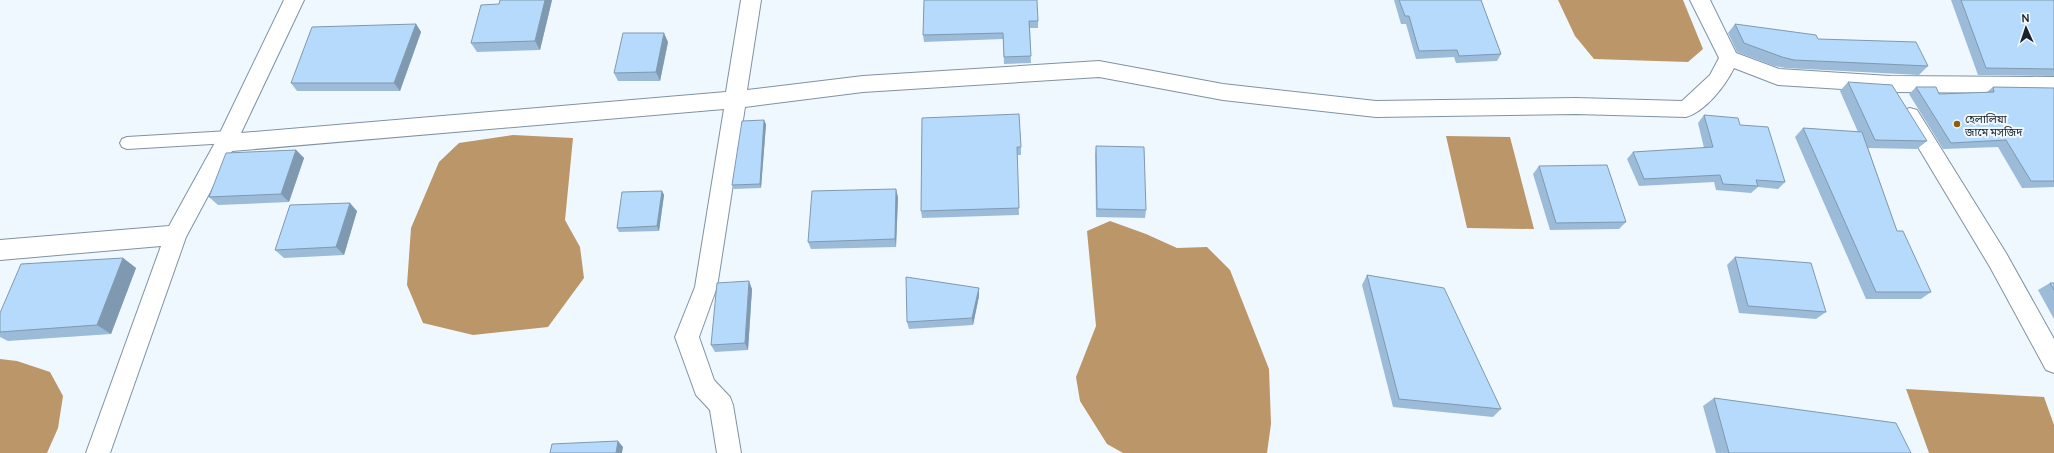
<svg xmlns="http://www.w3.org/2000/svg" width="2054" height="453" font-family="Manrope,'Noto Sans Bengali',sans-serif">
<rect width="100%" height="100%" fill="#f0f8ff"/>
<!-- water -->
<g fill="#ba9668">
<path d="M 1558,0 L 1683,0 L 1703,49 L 1688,62 L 1594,59 L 1575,36 Z"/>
<path d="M 513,135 L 573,138 L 565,220 L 580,247 L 584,278 L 548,327 L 473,335 L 423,323 L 407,285 L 411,228 L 439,162 L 459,143 Z"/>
<path d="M 1446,136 L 1510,137 L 1534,229 L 1467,228 Z"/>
<path d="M 1110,221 L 1146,234 L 1177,248 L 1207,247 L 1230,270 L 1269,369 L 1271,424 L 1267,453 L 1123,453 L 1107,444 L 1080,401 L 1076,377 L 1096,326 L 1087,231 Z"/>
<path d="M 0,359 L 17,361 L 50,372 L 63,396 L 58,428 L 47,453 L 0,453 Z"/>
<path d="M 1906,389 L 2044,397 L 2054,425 L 2054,453 L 1929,453 Z"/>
</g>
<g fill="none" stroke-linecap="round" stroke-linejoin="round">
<!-- lane casing -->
<g stroke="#8092a2" stroke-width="2">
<path id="lane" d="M 229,131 L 234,133 L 236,137 L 234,141 L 229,143 L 127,149 L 122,147 L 120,143 L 122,139 L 127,137 Z"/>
</g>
<!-- street casing -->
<g stroke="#8092a2" stroke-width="2">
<g id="street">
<path d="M 284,0 L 304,0 L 241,133 L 726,92 L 741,0 L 761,0 L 747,90 L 863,76 L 1099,61 L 1223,84 L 1376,101 L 1576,98 L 1682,101 L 1710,75 L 1719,58 L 1690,0 L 1710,0 L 1736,53 L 1779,69 L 1890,76 L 2054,77 L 2054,93 L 1890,92 L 1778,85 L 1734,68 C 1725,86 1706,111 1686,117 L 1576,114 L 1376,117 L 1223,100 L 1099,77 L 863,92 L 745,107 L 717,287 L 699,337 L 714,380 L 730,397 L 733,405 L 741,453 L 717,453 L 710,410 L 696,395 L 675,337 L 695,287 L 724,109 L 232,151 L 186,237 L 110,453 L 86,453 L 161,246 L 0,260 L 0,240 L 169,226 L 217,139 Z"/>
<path d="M 1910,108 L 1917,110 L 2006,253 L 2054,339 L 2054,373 L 2046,370 L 1990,267 L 1903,122 L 1900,116 L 1903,110 Z"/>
</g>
</g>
<!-- lane -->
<use href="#lane" fill="#fff" fill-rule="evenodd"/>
<!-- street -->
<use href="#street" fill="#fff" fill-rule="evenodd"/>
</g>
<!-- wall -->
<g fill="#9cbbd8">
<path d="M 500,0 L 552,0 L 540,50 L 477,52 L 471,43 L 499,4 Z"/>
<path d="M 924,0 L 1038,21 L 1038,28 L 1030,28 L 1031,63 L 1004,64 L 1003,39 L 924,42 L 923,35 Z"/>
<path d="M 1394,0 L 1481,0 L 1501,54 L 1497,61 L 1456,63 L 1454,57 L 1416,59 L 1406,24 L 1401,24 Z"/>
<path d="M 1951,0 L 2054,0 L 2054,76 L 1978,75 Z"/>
<path d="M 416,24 L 421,32 L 400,91 L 297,91 L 291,83 Z"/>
<path d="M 1735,24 L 1818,39 L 1928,66 L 1919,75 L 1786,68 L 1774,66 L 1737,52 L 1728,33 Z"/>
<path d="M 668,42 L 660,81 L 618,81 L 614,73 Z"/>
<path d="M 1848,82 L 1927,141 L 1917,149 L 1868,148 L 1897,231 L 1931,292 L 1921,299 L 1866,299 L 1795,137 L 1803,128 L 1858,132 L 1840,91 Z"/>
<path d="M 1916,87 L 1939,94 L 1987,92 L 1993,87 L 2054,88 L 2054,187 L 2022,188 L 1998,147 L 1943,149 L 1909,94 Z"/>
<path d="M 1704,115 L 1740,125 L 1785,182 L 1778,189 L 1758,187 L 1751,193 L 1716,190 L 1714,182 L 1639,186 L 1627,159 L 1633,152 L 1704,148 L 1698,123 Z"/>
<path d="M 922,118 L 1021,147 L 1021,155 L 1017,155 L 1019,215 L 922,218 L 921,211 Z"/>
<path d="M 766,124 L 761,188 L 734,189 L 732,185 Z"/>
<path d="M 1096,146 L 1146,210 L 1145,218 L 1096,217 L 1095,155 Z"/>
<path d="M 296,150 L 304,158 L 289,202 L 218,205 L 209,197 Z"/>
<path d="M 1539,166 L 1626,222 L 1619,229 L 1550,230 L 1533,174 Z"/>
<path d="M 662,191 L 664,195 L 659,231 L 619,232 L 617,228 Z"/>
<path d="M 898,197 L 896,247 L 811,249 L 808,242 Z"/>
<path d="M 357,211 L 344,255 L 284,258 L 275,250 Z"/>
<path d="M 1735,257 L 1826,312 L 1816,319 L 1739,313 L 1727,265 Z"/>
<path d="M 123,258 L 136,268 L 111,334 L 8,341 L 0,337 L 0,313 Z"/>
<path d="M 1367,275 L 1501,409 L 1493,417 L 1393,407 L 1362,285 Z"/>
<path d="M 2050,283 L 2054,283 L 2054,319 L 2038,290 Z"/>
<path d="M 979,288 L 979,296 L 973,325 L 909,329 L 907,322 Z"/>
<path d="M 752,289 L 748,350 L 715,352 L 711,345 Z"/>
<path d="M 1714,398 L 1911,453 L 1716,453 L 1703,406 Z"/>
</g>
<!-- shaded-wall -->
<g fill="#7f99b0">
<path d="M 545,0 L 552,0 L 540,50 L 535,41 Z"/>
<path d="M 416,24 L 421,32 L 400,91 L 394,83 Z"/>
<path d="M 664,33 L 668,42 L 660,81 L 656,72 Z"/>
<path d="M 764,120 L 766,124 L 761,188 L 760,184 Z"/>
<path d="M 296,150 L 304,158 L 289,202 L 281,194 Z"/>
<path d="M 896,189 L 898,197 L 896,247 L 895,239 Z"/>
<path d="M 662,191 L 664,195 L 659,231 L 657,226 Z"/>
<path d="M 350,203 L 357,211 L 344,255 L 336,247 Z"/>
<path d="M 123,258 L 136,268 L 111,334 L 97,325 Z"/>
<path d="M 749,281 L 752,289 L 748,350 L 745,343 Z"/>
<path d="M 979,288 L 979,296 L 973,325 L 972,318 Z"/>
<path d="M 618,441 L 623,447 L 622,453 L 616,453 Z"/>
</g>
<!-- building -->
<g fill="#b5dafb" stroke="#7f99b0">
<path d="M 500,0 L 545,0 L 535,41 L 471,43 L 481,5 L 499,4 Z"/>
<path d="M 924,0 L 1037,0 L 1038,21 L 1029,21 L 1031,56 L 1004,57 L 1003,33 L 923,35 Z"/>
<path d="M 1399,0 L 1481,0 L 1501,54 L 1459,56 L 1457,50 L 1419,51 L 1409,16 L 1405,16 Z"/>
<path d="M 1961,0 L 2054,0 L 2054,69 L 1986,68 Z"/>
<path d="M 416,24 L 394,83 L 291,83 L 312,27 Z"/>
<path d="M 1735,24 L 1816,35 L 1818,39 L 1916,42 L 1928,66 L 1794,60 L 1782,57 L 1744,43 Z"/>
<path d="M 623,33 L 664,33 L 656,72 L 614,73 Z"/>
<path d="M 1848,82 L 1892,85 L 1927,141 L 1875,140 Z"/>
<path d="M 1916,87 L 1936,87 L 1939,94 L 1994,92 L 1993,87 L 2054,88 L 2054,181 L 2031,181 L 2006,140 L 1951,143 Z"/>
<path d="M 1019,114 L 1021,147 L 1017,147 L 1019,208 L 921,211 L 922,118 Z"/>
<path d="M 1704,115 L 1738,118 L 1740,125 L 1768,127 L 1785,182 L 1756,180 L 1758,186 L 1723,184 L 1720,175 L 1644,179 L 1633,152 L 1713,147 Z"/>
<path d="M 764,120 L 760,184 L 732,185 L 742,121 Z"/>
<path d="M 1803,128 L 1862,132 L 1897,231 L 1903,231 L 1931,292 L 1876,292 Z"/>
<path d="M 1096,146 L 1144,147 L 1146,210 L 1097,209 Z"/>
<path d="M 296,150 L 281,194 L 209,197 L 226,153 Z"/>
<path d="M 1607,165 L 1626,222 L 1556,223 L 1539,166 Z"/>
<path d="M 896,189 L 895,239 L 808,242 L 812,191 Z"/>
<path d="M 662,191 L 657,226 L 617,228 L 622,192 Z"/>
<path d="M 350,203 L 336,247 L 275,250 L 290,205 Z"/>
<path d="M 1735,257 L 1811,263 L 1826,312 L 1748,306 Z"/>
<path d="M 123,258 L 97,325 L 0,332 L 0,313 L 21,264 Z"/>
<path d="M 1367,275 L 1444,288 L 1501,409 L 1399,399 Z"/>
<path d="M 906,277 L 979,288 L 972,318 L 907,322 Z"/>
<path d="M 749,281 L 745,343 L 711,345 L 717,283 Z"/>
<path d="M 2050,283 L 2054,283 L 2054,290 Z"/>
<path d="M 1714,398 L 1896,423 L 1911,453 L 1729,453 Z"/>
<path d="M 618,441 L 616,453 L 550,453 L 552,444 Z"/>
</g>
<!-- markers -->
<circle fill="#8e5d08" stroke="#f0f8ff" stroke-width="1.5" cx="1957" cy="124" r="4"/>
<g text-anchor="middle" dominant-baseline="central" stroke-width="4" stroke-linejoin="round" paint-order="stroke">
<!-- poi labels -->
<g font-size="11" fill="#192026" stroke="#f0f8ff" text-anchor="start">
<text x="1965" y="118">হেলালিয়া<tspan x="1965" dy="13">জামে মসজিদ</tspan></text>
</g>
</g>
<!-- north arrow -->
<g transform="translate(2026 28) rotate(357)" stroke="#f0f8ff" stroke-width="3" paint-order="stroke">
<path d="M0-3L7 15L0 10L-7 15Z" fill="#192026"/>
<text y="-6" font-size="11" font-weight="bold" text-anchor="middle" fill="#192026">N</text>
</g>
</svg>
